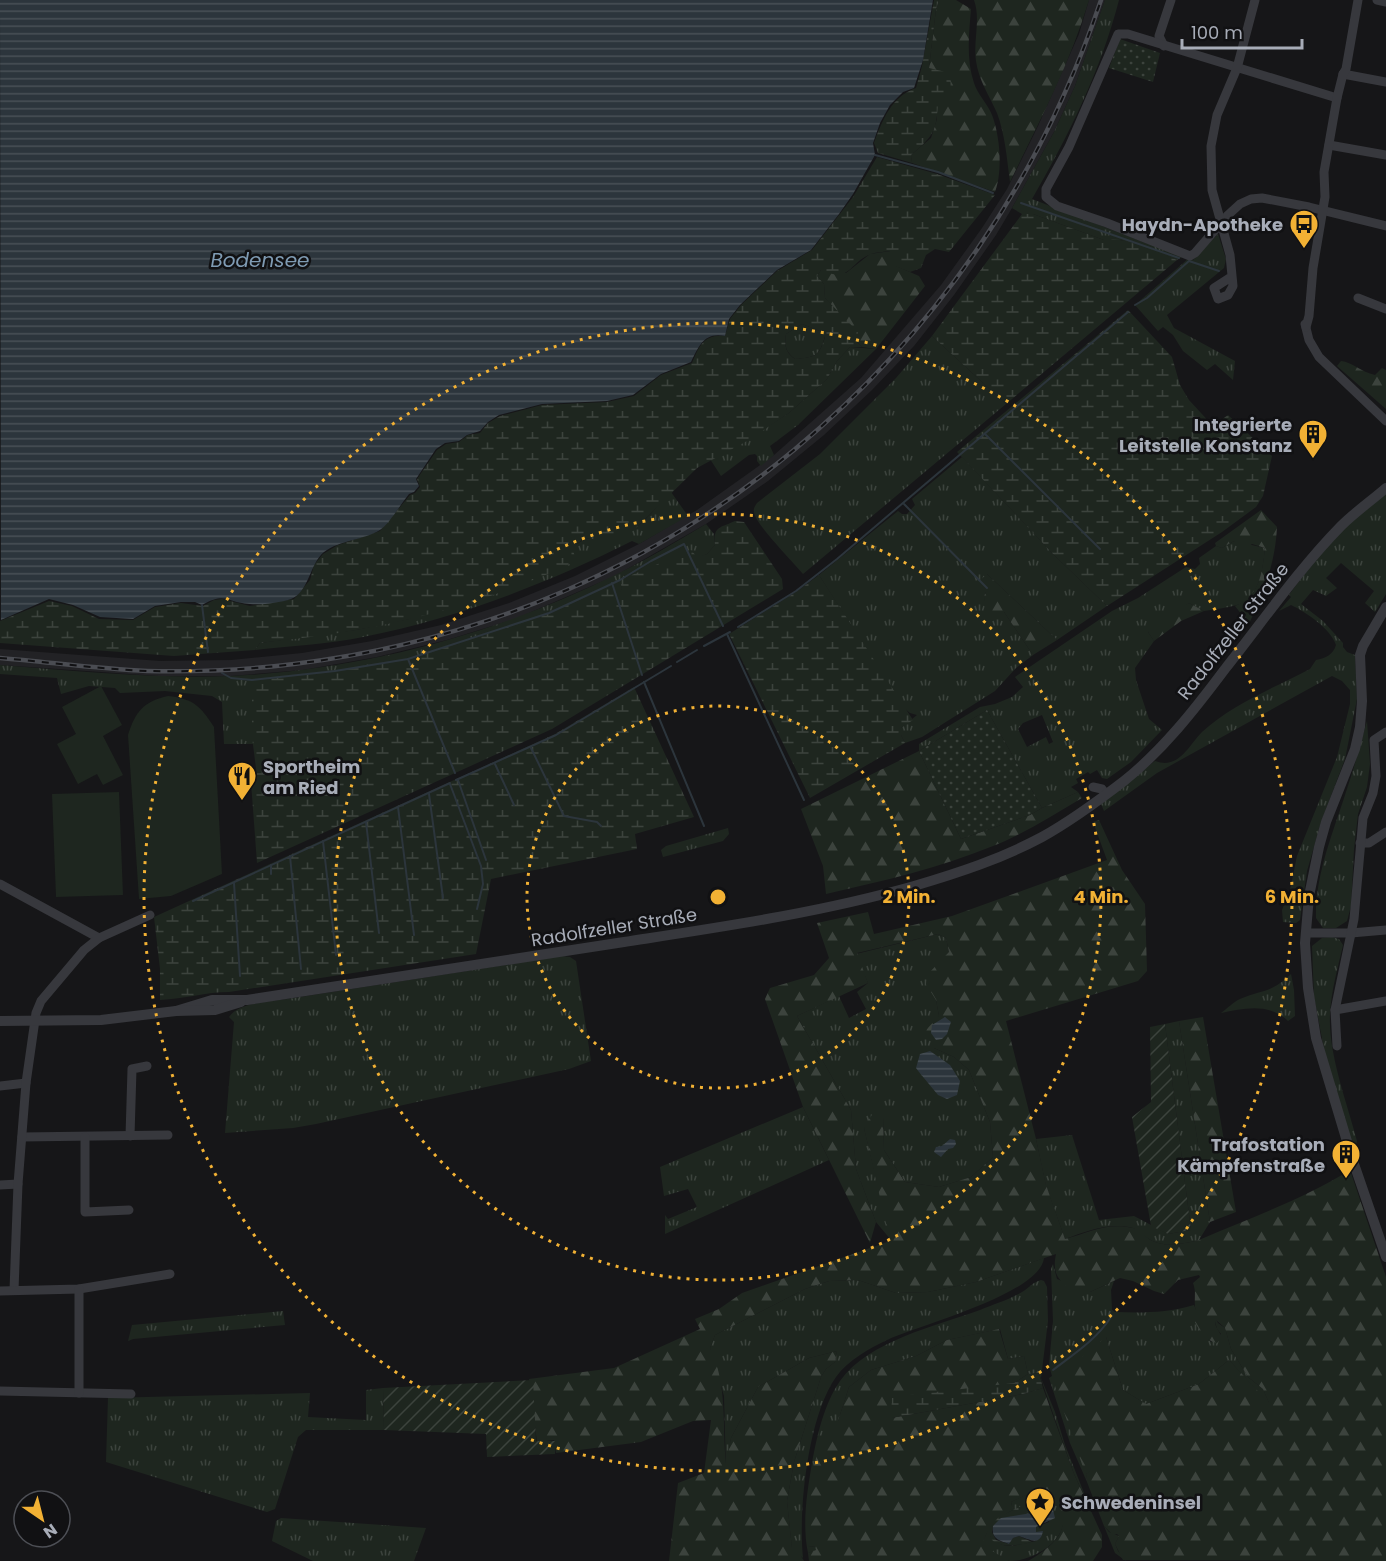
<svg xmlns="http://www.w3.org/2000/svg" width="1386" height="1561" font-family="Poppins,sans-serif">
<defs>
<pattern id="grass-tufts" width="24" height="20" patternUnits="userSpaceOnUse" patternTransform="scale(1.5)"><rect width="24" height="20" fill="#1e261f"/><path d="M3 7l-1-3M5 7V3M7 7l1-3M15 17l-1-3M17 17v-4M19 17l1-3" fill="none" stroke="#3c433d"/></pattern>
<pattern id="forest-firs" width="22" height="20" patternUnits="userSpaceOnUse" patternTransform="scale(1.5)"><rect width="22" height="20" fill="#1e261f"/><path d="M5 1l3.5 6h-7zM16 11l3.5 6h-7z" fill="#3c433d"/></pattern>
<pattern id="wetland-marsh" width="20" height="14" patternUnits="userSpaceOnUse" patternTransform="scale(1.5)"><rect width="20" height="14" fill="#1e261f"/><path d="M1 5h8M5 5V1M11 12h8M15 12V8" fill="none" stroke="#3c433d"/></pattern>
<pattern id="park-dots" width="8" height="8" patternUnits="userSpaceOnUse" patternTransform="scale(1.5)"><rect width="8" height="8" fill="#1e261f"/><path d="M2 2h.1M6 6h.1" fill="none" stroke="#3c433d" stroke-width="1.8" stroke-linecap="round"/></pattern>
<pattern id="garden-furrows" width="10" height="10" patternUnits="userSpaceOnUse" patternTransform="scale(1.5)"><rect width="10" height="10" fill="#1e261f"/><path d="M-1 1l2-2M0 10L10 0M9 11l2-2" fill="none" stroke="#3c433d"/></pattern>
<pattern id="water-rules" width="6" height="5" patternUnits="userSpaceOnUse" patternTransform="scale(1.5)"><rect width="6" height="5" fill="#2c353c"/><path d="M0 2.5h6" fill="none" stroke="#485056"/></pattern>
</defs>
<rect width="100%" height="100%" fill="#161618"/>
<!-- built -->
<path fill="#222225" d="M 1089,0 L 1105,0 L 1075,86 L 1054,132 L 1012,208 L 996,235 L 954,295 L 914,346 L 872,390 L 824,435 L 768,481 L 706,524 L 615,576 L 515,619 L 447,640 L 377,657 L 303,670 L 231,676 L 158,676 L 0,665 L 0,649 L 160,661 L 231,660 L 302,653 L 372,641 L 441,625 L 509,603 L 575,576 L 639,544 L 697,510 L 774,455 L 861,378 L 941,285 L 982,228 L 1007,189 L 1038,126 L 1079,34 Z"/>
<!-- grass -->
<g fill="url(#grass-tufts)" fill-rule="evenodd">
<path d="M 1105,0 L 1119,0 C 1101,70 1068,137 1032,199 L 1182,257 L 1177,260 L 1121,240 L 1104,240 L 1033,214 L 1022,214 L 1012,208 L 1054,132 L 1075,86 Z"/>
<path d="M 1218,234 L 1226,259 L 1224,268 L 1167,315 L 1174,328 L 1235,361 L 1233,380 L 1215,364 L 1207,370 L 1183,351 L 1173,335 L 1163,327 L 1158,331 L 1135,305 L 1189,258 L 1193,260 Z"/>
<path d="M 802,324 L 820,331 L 825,336 C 819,357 815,357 795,359 C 786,352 784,346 786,334 Z"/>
<path d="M 932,336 L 1006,404 L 803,574 C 794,563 755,524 754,512 C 753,509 755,506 757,503 L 820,454 L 896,378 Z"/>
<path d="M 850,347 L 876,349 L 798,425 L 770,446 L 774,455 L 761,466 L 757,461 L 757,456 L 755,454 L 749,455 L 721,476 L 710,459 L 745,441 L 789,413 L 827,379 L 837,361 Z"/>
<path d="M 962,457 L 1054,555 L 1107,606 L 1057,640 L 987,574 L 986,592 L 984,596 L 985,602 L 1004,612 L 1033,655 L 1016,668 L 995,691 L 922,737 L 905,743 L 901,735 L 901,728 L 917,715 L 910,713 L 903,707 L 819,575 L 898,511 L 902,514 L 907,514 L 915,505 L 912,499 Z"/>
<path d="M 671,492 L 688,516 L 639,544 L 632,541 C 546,584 458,618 363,637 C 328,644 290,646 255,650 L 260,643 L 356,630 L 409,619 L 572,550 C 584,531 614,539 633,529 C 643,525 662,500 671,492 Z"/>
<path d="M 1386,494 L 1386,594 L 1375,612 L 1365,603 L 1374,591 L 1341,563 L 1326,578 L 1337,588 L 1326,596 L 1313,590 L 1301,604 L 1323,621 L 1343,643 L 1343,647 L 1347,652 L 1355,655 L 1357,699 L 1345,759 L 1321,822 L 1307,871 L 1300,920 L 1296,923 L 1283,922 L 1282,910 L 1290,890 L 1297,856 L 1337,757 L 1350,704 L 1350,690 L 1342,681 L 1332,676 L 1157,773 L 1104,811 L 1101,804 L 1155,761 C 1179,770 1189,745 1202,732 C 1232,704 1274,688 1310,669 L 1316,660 C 1326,658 1333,655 1336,645 C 1331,629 1306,612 1291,605 L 1279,611 L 1291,597 L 1289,595 C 1306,571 1325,548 1346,527 C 1358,515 1373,505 1386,494 Z"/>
<path d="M 706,524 L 714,534 L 715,545 L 707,554 L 697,558 L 691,551 L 621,580 L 622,589 L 620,593 L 614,594 L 607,585 L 549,613 L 408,659 L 335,671 L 253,680 L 253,744 L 224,744 L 222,702 L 212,696 L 165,691 L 120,693 L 115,688 L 89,686 L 61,694 L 57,678 L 0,674 L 0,665 C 77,671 154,679 231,676 C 364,670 496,634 615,575 C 646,560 676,542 706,524 Z"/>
<path d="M 1234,541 L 1265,548 C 1263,568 1260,598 1237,605 C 1226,608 1215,609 1204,611 L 1189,603 L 1148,632 L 1154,641 L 1135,668 L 1136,680 L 1149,719 L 1162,730 L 1131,762 L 1107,779 L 1102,778 L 1097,770 L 1090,774 L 1088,772 L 1076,779 L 1078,783 L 1071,787 L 1078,792 L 1042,808 L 987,710 L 919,751 L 919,744 L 980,707 L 995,704 L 1012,697 L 1023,687 L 1015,677 L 1112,611 L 1138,598 L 1186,567 L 1195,569 L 1200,564 L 1199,558 L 1216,546 L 1222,548 ZM 1042,715 L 1053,742 L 1049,744 L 1046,737 L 1027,747 L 1018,729 L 1023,723 Z"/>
<path d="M 1367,721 L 1370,764 L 1367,787 L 1358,814 L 1354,849 L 1351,906 L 1347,921 L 1336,928 L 1323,928 L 1316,918 C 1315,875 1333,833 1346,792 C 1354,769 1360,745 1367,721 Z"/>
<path d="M 728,828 L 729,834 L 723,841 L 663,857 L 661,850 L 666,846 Z"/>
<path d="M 938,934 L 946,938 L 949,952 L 936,1000 L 939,1016 L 934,1048 L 954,1057 L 969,1070 L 990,1122 L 993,1157 L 971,1177 L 939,1187 L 905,1182 L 884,1150 L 883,1117 L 864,1128 L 891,1240 L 876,1222 L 856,1169 L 851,1110 L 797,1016 L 839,996 L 849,1018 L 866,1009 L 857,992 L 868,983 L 856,954 Z"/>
<path d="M 1332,937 L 1339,939 L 1343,945 C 1338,967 1331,991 1330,1014 C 1328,1054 1347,1102 1357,1141 L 1356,1147 L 1352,1144 L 1325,1054 L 1314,997 L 1312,946 L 1322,938 Z"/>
<path d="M 562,956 L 570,957 L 576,961 L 591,1061 L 569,1069 L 316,1124 L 293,1128 L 225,1133 L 234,1022 L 229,1017 C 240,1002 269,1002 287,999 Z"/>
<path d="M 1291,974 L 1294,990 L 1295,1016 L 1288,1021 C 1270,1003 1244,1008 1221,1013 C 1227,1009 1233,1002 1240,999 C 1263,989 1270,994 1291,974 Z"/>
<path d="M 1179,1021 L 1210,1222 L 1199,1240 C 1183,1244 1163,1248 1149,1239 C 1144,1236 1139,1230 1133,1228 C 1109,1222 1087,1231 1065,1239 L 1046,1186 L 1036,1139 L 1072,1135 L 1099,1220 L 1134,1216 L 1168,1234 L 1191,1230 L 1165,1024 Z"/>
<path d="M 803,1107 L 829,1160 L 665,1234 L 665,1215 L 668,1219 L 697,1207 L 688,1189 L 664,1196 L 660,1167 Z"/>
<path d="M 1044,1258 C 1040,1294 919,1325 887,1340 C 870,1348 848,1360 836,1377 C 808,1416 798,1510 803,1558 L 792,1549 L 787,1501 L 794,1462 L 821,1377 L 826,1369 L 835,1362 L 837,1351 L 809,1358 L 758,1387 L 731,1438 L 726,1471 L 724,1396 L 710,1348 L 715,1335 L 805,1289 L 829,1281 L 858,1280 L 896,1293 L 928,1292 L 976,1282 Z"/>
<path d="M 1053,1264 L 1057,1279 L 1090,1292 L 1114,1281 L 1111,1290 L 1112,1310 L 1115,1312 C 1142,1313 1167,1313 1194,1305 L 1206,1336 L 1211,1342 L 1221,1334 L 1217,1329 L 1215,1321 L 1216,1319 L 1218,1323 L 1225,1328 L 1231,1349 L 1248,1377 L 1263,1389 L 1270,1405 L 1229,1360 L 1199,1384 L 1146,1404 L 1123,1390 L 1106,1337 L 1084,1469 L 1112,1459 L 1086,1474 L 1087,1482 L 1070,1443 L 1049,1378 L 1052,1376 L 1049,1365 L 1053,1321 L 1051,1269 Z"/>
<path d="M 1041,1280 L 1044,1281 L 1047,1287 L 1048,1321 L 1041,1378 L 1055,1412 L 1065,1445 L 1090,1508 L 1074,1474 L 1039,1373 L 1028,1374 L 1024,1356 L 1008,1359 L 1000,1329 L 947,1340 L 916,1356 L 871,1370 L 849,1387 L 838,1421 L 808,1547 L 816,1546 L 817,1550 L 808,1553 C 802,1524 807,1492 812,1463 C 817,1436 824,1404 840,1381 C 868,1341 936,1326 980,1310 C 994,1304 1009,1300 1022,1292 C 1029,1288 1033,1282 1041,1280 Z"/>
<path d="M 283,1311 L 285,1325 L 133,1339 L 128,1341 L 132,1325 Z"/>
<path d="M 383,1388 L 384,1430 L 306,1430 L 298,1437 L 275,1509 L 267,1512 L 106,1462 L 108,1398 L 310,1393 L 308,1417 L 366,1420 L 366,1390 Z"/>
<path d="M 1042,1487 C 1047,1494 1058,1501 1061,1508 C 1074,1536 1036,1561 1010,1561 C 1000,1559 990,1550 981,1545 L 990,1526 L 990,1536 C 1001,1552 1021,1544 1036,1541 L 1040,1532 L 1036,1532 L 1036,1527 L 1049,1522 L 1053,1510 C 1035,1505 1031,1502 1013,1510 L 1011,1502 Z"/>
<path d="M 281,1518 L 426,1528 L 414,1561 L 313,1561 L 272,1541 L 276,1521 Z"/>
<path d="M 1104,1526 L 1109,1532 L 1119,1536 L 1115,1544 L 1118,1551 L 1126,1561 L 1115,1553 Z"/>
</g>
<!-- forest -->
<g fill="url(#forest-firs)">
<path d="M 939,0 L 956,0 L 971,9 C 969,33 966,59 974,83 C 977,94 988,104 992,115 C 1000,136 1003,171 995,192 L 912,163 L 911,155 L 931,138 L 937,119 L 937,100 L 929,68 L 936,9 Z"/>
<path d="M 974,0 L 1089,0 C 1070,64 1039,122 1010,182 C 1007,159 1005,134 997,113 C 989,95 979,81 976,61 C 973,41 981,19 974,0 Z"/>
<path d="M 891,251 L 896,266 L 919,276 L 925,286 L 876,349 L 862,347 L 856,341 L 840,315 L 825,298 L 824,284 L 817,276 L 821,270 L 846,273 L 870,254 Z"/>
<path d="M 1341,361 C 1352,362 1361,372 1375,375 L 1382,368 L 1386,370 L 1386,409 L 1337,366 Z"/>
<path d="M 1261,510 L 1277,527 C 1275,565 1264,590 1249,624 L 1235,606 C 1260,596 1262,573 1265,548 L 1252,544 L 1245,549 L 1234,541 L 1222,548 L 1216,546 L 1215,543 Z"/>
<path d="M 987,574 L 1057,640 L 1033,655 L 1004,612 C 996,616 992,617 985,611 L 984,596 L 986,592 L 978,582 Z"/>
<path d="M 1189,603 L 1204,611 L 1181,621 L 1154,641 L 1148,632 L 1150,628 L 1172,612 Z"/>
<path d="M 919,751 L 961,839 L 1030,815 L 1042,808 L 1078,792 L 1082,798 C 1053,815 1024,834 993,846 C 939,868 883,881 826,894 L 823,866 L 801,809 Z"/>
<path d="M 1099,820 L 1122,870 L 1145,904 L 1147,971 L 1138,981 L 1006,1021 L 1036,1139 L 1046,1185 L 1065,1239 C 1089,1233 1106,1222 1133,1228 C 1139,1229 1144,1235 1149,1239 C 1163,1248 1183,1244 1199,1240 C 1250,1218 1304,1199 1350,1170 L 1386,1277 L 1386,1561 L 1123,1560 L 1115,1544 L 1119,1536 L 1117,1534 L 1113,1535 L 1104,1526 L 1087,1482 L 1086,1474 L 1100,1464 L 1084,1470 L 1053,1380 L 1106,1337 L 1123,1390 L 1146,1404 L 1199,1384 L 1229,1360 L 1269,1403 L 1263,1389 L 1248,1377 L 1231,1349 L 1225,1328 L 1216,1320 C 1213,1327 1221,1331 1221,1338 L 1217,1343 C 1205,1341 1198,1329 1193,1318 L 1196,1311 C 1193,1302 1197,1293 1193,1283 L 1200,1277 L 1199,1275 L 1178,1280 L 1164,1294 L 1154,1291 L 1133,1281 L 1120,1278 L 1090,1292 L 1072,1292 C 1058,1279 1052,1274 1056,1254 L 976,1282 L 928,1292 L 896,1293 L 858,1280 L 829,1281 L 805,1289 L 715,1335 L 710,1348 C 728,1385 722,1425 726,1464 L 731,1438 L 758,1387 L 809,1358 L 837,1351 L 835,1362 L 826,1369 L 821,1377 L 794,1462 L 787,1501 L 792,1548 L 799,1548 L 799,1553 L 804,1561 L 669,1561 L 678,1483 L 704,1473 L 711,1420 L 693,1421 L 641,1442 L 556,1453 L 554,1440 L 537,1442 L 529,1379 L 614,1368 L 700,1329 L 695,1319 L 719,1309 L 742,1293 L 890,1241 L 864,1128 L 876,1108 L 883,1117 L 884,1150 L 905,1182 L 939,1187 L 971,1177 L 993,1157 L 990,1122 L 969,1070 L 954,1057 L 934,1048 L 926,1030 L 939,1016 L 936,1000 L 926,984 L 929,973 L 949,952 L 946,938 L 938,934 L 857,953 L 868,983 L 797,1016 L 851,1110 L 856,1169 L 876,1222 L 870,1243 L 803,1107 L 765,999 L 770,988 L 814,975 L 829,958 L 817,923 L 868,912 L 874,934 L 952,916 L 1107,860 L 1093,822 Z"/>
<path d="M 1203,1017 L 1236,1212 L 1210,1222 L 1179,1021 Z"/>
<path d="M 999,1329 L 1008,1359 L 1024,1356 L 1028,1374 L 1014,1383 L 891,1418 L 1023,1394 L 1043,1388 L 1074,1474 L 1102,1535 L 1102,1547 L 1093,1561 L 1028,1561 C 1045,1551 1068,1536 1062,1514 C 1060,1504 1056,1501 1046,1500 L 1041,1492 L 1041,1488 L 1011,1502 L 1013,1510 C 996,1519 988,1527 982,1545 L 1009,1561 L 809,1561 L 808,1553 L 816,1550 L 815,1546 L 808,1547 L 811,1478 L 824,1427 L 838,1421 L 849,1387 L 871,1370 L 916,1356 L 947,1340 Z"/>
</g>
<!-- wetland -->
<g fill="url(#wetland-marsh)" fill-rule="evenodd">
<path d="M 934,0 L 939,0 L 936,9 L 929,68 L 950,73 L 951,93 L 938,100 C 937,130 934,136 911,155 L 912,163 L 878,153 L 874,143 C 883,119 891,97 916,88 L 922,66 Z"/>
<path d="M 877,157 L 937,174 L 995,195 L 949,252 L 935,249 L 926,255 L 921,268 L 910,272 L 895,266 L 890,251 C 884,252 877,252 871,254 C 849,262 851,284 821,270 L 817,276 L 824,284 L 825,298 L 858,332 L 856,341 L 862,347 L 850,347 L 837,361 L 827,379 L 789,413 L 747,441 L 697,468 L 635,529 L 606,545 C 593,536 581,535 573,550 L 576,561 C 508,594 431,617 356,630 C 325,636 292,639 260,643 L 255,650 L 174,656 L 0,643 L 0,621 L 49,601 L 72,606 L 99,619 L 133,620 L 155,607 L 181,603 L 203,606 L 214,600 L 222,599 L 250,606 L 294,599 L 310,580 L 314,565 L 323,554 L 338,545 L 380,531 L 410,495 L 415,493 L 420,487 L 417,479 L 437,450 L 446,444 L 459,442 L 468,435 L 480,433 L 488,423 L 500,416 L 542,405 L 607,402 L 634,396 L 661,375 L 692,363 C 699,347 703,334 725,336 L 730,319 L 741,305 L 777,271 L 812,250 L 853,197 ZM 802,324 L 820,331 L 825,337 C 819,357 815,357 795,359 C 786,353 784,346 786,334 Z"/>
<path d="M 1022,214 L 1033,214 L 1104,240 C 1118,234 1162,254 1177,260 L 1006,404 L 932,336 Z"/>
<path d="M 1128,310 L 1172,357 L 1180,385 L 1189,400 L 1213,426 L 1228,415 L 1272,456 L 1263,496 L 1256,507 L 1222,532 L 1107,606 L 1054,555 L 957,452 Z"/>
<path d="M 735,521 L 744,522 L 782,579 L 783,589 L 552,729 L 257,863 L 251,782 L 257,776 L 252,737 L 252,680 L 335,671 L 408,659 L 549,613 L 607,585 L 614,593 L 619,593 L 622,589 L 620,580 L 691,550 L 697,557 L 707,554 L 715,545 C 713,526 720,528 735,521 Z"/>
<path d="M 819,575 L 913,720 L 901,728 L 901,735 L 905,743 L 810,798 L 729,634 L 796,592 Z"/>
<path d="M 634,687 L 694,817 L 635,834 L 637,849 L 491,879 L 476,954 L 229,992 C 206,992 184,999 160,1000 L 160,969 L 154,917 L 555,734 Z"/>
<path d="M 1039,1373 L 1043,1388 L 1023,1394 L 891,1418 L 892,1397 L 1014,1383 L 1028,1374 Z"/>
<path d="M 1025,1504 L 1035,1504 L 1046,1508 L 993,1526 L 992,1532 L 996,1540 L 1009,1544 L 1013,1538 L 1019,1536 L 1032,1542 C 1022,1545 994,1550 990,1536 C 989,1533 990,1529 990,1526 L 999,1517 Z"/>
</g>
<!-- park -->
<g fill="url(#park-dots)">
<path d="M 1120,39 L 1160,53 L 1153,82 L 1109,68 Z"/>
<path d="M 987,710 L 1042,808 L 1030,815 L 961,839 L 919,751 Z"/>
</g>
<!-- garden -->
<g fill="url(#garden-furrows)">
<path d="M 1165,1024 L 1191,1230 L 1168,1234 L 1151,1226 L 1132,1117 L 1151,1102 L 1150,1027 Z"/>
<path d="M 533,1380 L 536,1441 L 555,1441 L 555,1454 L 487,1457 L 486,1434 L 384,1430 L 383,1388 Z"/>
</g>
<!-- pitch -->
<g fill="#1e261f">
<path d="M 101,686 L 122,725 L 103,736 L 123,775 L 103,785 L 97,774 L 78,784 L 57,744 L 76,734 L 62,707 Z"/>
<path d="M 168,696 C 194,699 200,706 214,727 L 222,874 L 171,896 L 139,899 L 128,735 C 135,712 144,701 168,696 Z"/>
<path d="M 119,792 L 123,895 L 56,897 L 52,794 Z"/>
</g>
<!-- water -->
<g fill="url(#water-rules)">
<path d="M 0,0 L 933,0 L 923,60 L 914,88 L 903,92 L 890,105 L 880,123 L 873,143 L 875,155 L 853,194 L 839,214 L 811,250 L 777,270 L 740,305 L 729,319 L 725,336 C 704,332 699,346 691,362 L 661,374 L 633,395 L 607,401 L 542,404 L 499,415 L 488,422 L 480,431 L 467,435 L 459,441 L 445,443 L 436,449 L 416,479 L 419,486 L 414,492 L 409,494 C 401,504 389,524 380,530 C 364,540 340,540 324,552 C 310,563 309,592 291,599 C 279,603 262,605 250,604 C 227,603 227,591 202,605 L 195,602 L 181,602 L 155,606 L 133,619 L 100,617 L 73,605 L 49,599 L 1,620 Z"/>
<path d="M 945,1017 L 951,1022 L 947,1034 L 942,1039 L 936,1040 L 931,1033 L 932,1025 Z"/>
<path d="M 930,1051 L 950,1065 L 960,1081 L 957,1095 L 947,1099 L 938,1095 L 919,1072 L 916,1068 L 920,1054 Z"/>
<path d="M 950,1139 L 955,1140 L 956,1144 L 953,1148 L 948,1149 L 941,1157 L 934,1152 L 936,1147 L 942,1146 Z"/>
<path d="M 1046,1508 L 1053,1510 L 1055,1518 L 1036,1527 L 1036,1532 L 1043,1531 C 1040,1547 1029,1539 1019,1536 L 1013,1538 L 1009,1544 C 999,1540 991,1539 993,1526 L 1001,1518 L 1032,1513 Z"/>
</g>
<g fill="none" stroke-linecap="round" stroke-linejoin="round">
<!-- stream -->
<g stroke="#2c353c" stroke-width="2">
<path d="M 875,155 L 938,172 L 993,193"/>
<path d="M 1021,203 L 1179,258"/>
<path d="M 1135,305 L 1147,298 L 1189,261 L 1219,271"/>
<path d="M 985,434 L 1100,549"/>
<path d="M 904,504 L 987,588"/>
<path d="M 612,583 L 642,675"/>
<path d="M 202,605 L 208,652"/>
<path d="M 738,627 L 796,591 L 837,559 L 1128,312"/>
<path d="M 727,634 L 804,800"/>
<path d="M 704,646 L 730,632"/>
<path d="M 408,659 L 455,773"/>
<path d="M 677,662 L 697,650"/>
<path d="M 222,673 L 231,678 L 252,680 L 335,671 L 408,659 L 549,613 L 620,580 L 651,561 L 684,544 L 723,626"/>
<path d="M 644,682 L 704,826"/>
<path d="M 531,748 L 564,816 L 597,822 L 601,826"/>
<path d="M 495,764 L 514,805"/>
<path d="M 456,780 L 556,735 L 671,666"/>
<path d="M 458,780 L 486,860"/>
<path d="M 450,784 L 481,866 L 483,884 L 477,909"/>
<path d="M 429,794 L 443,898"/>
<path d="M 398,807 L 414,935"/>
<path d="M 366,822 L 379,933"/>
<path d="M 323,841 L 336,955"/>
<path d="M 290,856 L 301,969"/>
<path d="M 271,865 L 271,874"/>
<path d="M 234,883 L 240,976"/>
<path d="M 193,901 L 450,783"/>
<path d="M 1053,1370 C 1074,1354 1097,1339 1111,1317"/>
</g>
<!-- minor -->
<g stroke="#37383d" stroke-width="9">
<path d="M 1377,0 L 1386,2"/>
<path d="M 1164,46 L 1159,36 L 1171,0"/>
<path d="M 1343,74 L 1386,82"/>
<path d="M 1337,98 L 1128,34 L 1118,34 L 1069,147 L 1046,189 L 1046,197 L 1057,206 L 1107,223 L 1190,256 L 1195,253 L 1228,215 L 1240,204 L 1251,199 L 1262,198 L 1309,207 L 1386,226"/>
<path d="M 1329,145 L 1386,155"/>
<path d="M 1231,277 L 1214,288 L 1218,299 L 1228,295 L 1233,286 L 1230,255 L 1212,190 L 1211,146 L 1217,115 L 1237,68 L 1255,0"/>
<path d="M 1358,298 L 1386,309"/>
<path d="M 1305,324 L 1309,340 L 1319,357 L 1386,421"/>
<path d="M 1306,327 L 1309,316 L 1313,268 L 1325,197 L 1324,172 L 1337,98 L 1343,74 L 1346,69 L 1358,0"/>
<path d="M 1093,787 L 1102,789 L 1106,794"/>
<path d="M 1360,843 L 1369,843 L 1386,832"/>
<path d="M 0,884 L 99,938"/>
<path d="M 1306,933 L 1351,933 L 1386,930"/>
<path d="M 1335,1010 L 1386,1001"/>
<path d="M 1337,1046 L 1335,1010 L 1354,919 L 1363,818 L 1373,793 L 1376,776 L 1374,740 L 1386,732"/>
<path d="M 0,1086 L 26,1083"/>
<path d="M 130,1136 L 132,1069 L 147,1066"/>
<path d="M 22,1137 L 168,1135"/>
<path d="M 85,1137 L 85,1212 L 129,1210"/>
<path d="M 0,1185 L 18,1184"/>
<path d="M 14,1290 L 18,1184 L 26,1083 L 36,1013 L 41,1001 L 84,950 L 99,938 L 150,915"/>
<path d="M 0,1291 L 79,1289 L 170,1274"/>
<path d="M 0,1391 L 131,1394"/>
<path d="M 79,1393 L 79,1289"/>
</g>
<!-- tertiary -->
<g stroke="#37383d" stroke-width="10">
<path d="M 1386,607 L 1363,646 L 1360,655 L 1362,701 L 1360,727 L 1355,749 L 1326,822 L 1319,847 L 1309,896 L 1305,943 L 1308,988 L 1316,1038 L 1352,1158 L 1386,1257"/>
<path d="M 176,1011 L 212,1000 L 247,1000 C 372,980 498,962 624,942 C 721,927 819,913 914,886 C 958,873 1001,859 1042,837 C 1071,821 1098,801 1124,781 C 1163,750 1195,709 1225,669 C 1263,621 1298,570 1341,526 C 1355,512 1371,501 1386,488"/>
<path d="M 0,1021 L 101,1020 L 176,1011 L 215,1010 L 241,1002"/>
</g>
<!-- rail casing -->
<g stroke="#4a4c52" stroke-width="4.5">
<path id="rail" d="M 0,658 C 49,662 98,669 147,671 C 196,672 246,670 294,664 C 672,619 981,359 1101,0"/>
</g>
<!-- rail -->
<use href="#rail" stroke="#111113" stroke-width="2" stroke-dasharray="7" stroke-linecap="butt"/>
</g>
<!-- distance rings -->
<g fill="none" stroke="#f2b134" stroke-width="3" stroke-dasharray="3 6">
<circle cx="718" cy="897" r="191"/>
<circle cx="718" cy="897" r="383"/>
<circle cx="718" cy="897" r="574"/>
</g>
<!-- icons -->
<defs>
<g id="bus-pin" transform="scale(1.5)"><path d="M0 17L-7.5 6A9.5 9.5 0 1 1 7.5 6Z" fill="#f2b134" stroke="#111113"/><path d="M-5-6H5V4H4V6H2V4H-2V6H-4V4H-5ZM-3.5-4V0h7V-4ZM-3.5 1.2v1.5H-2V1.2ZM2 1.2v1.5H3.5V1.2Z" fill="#111"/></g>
<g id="building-pin" transform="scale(1.5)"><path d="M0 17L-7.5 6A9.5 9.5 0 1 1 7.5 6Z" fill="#f2b134" stroke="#111113"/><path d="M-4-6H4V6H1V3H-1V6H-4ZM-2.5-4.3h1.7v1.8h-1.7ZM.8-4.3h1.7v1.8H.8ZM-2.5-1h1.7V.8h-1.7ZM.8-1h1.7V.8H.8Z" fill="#111"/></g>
<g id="restaurant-pin" transform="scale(1.5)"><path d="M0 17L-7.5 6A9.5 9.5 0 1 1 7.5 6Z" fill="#f2b134" stroke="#111113"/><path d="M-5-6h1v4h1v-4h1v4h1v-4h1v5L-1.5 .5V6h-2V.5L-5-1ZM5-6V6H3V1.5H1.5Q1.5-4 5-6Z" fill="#111"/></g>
<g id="sight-pin" transform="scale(1.5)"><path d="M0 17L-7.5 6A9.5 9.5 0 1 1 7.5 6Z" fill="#f2b134" stroke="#111113"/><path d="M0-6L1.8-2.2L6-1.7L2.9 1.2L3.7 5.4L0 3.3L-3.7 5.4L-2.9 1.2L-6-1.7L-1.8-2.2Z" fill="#111"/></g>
</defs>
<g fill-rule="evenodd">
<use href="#bus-pin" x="1304" y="224"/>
<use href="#building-pin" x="1313" y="434"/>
<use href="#restaurant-pin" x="242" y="776"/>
<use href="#building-pin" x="1346" y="1154"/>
<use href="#sight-pin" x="1040" y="1502"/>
</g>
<g text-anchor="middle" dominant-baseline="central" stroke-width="5" stroke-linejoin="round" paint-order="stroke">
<!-- poi labels -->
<g font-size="18" font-weight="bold" fill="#a8adb8" stroke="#111113" text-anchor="end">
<text x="1283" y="224">Haydn-Apotheke</text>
<text x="1292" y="424">Integrierte<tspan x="1292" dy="21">Leitstelle Konstanz</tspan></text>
<text x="263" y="766" text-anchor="start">Sportheim<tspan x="263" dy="21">am Ried</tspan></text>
<text x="1325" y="1144">Trafostation<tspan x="1325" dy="21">Kämpfenstraße</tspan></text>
<text x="1061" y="1502" text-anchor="start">Schwedeninsel</text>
</g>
<!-- street labels -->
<g font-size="18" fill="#a8adb8" stroke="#111113">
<text transform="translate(1233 631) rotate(-52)">Radolfzeller Straße</text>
<text transform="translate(614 927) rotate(-9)">Radolfzeller Straße</text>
</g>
<!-- water labels -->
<g font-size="20" font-style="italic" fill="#7f9bb3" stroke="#111113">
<text x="260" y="260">Bodensee</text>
</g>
</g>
<circle cx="718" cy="897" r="9" fill="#f2b134" stroke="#111113" stroke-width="3"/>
<g font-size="18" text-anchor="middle" font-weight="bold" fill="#f2b134" stroke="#111113" stroke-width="5" stroke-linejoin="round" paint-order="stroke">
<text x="909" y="903">2 Min.</text>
<text x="1101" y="903">4 Min.</text>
<text x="1292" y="903">6 Min.</text>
</g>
<!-- north arrow -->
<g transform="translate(42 1519) rotate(145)"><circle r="28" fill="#111113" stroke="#4d4f55" stroke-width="1.5"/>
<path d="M0-4.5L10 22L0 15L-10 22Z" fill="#f2b134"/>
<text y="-9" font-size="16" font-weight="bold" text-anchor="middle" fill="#a8adb8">N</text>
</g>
<!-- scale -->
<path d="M1182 39v9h120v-9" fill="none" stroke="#a8adb8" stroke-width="3"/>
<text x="1191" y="39" font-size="18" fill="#a8adb8" stroke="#111113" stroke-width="4.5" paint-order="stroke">100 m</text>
</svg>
